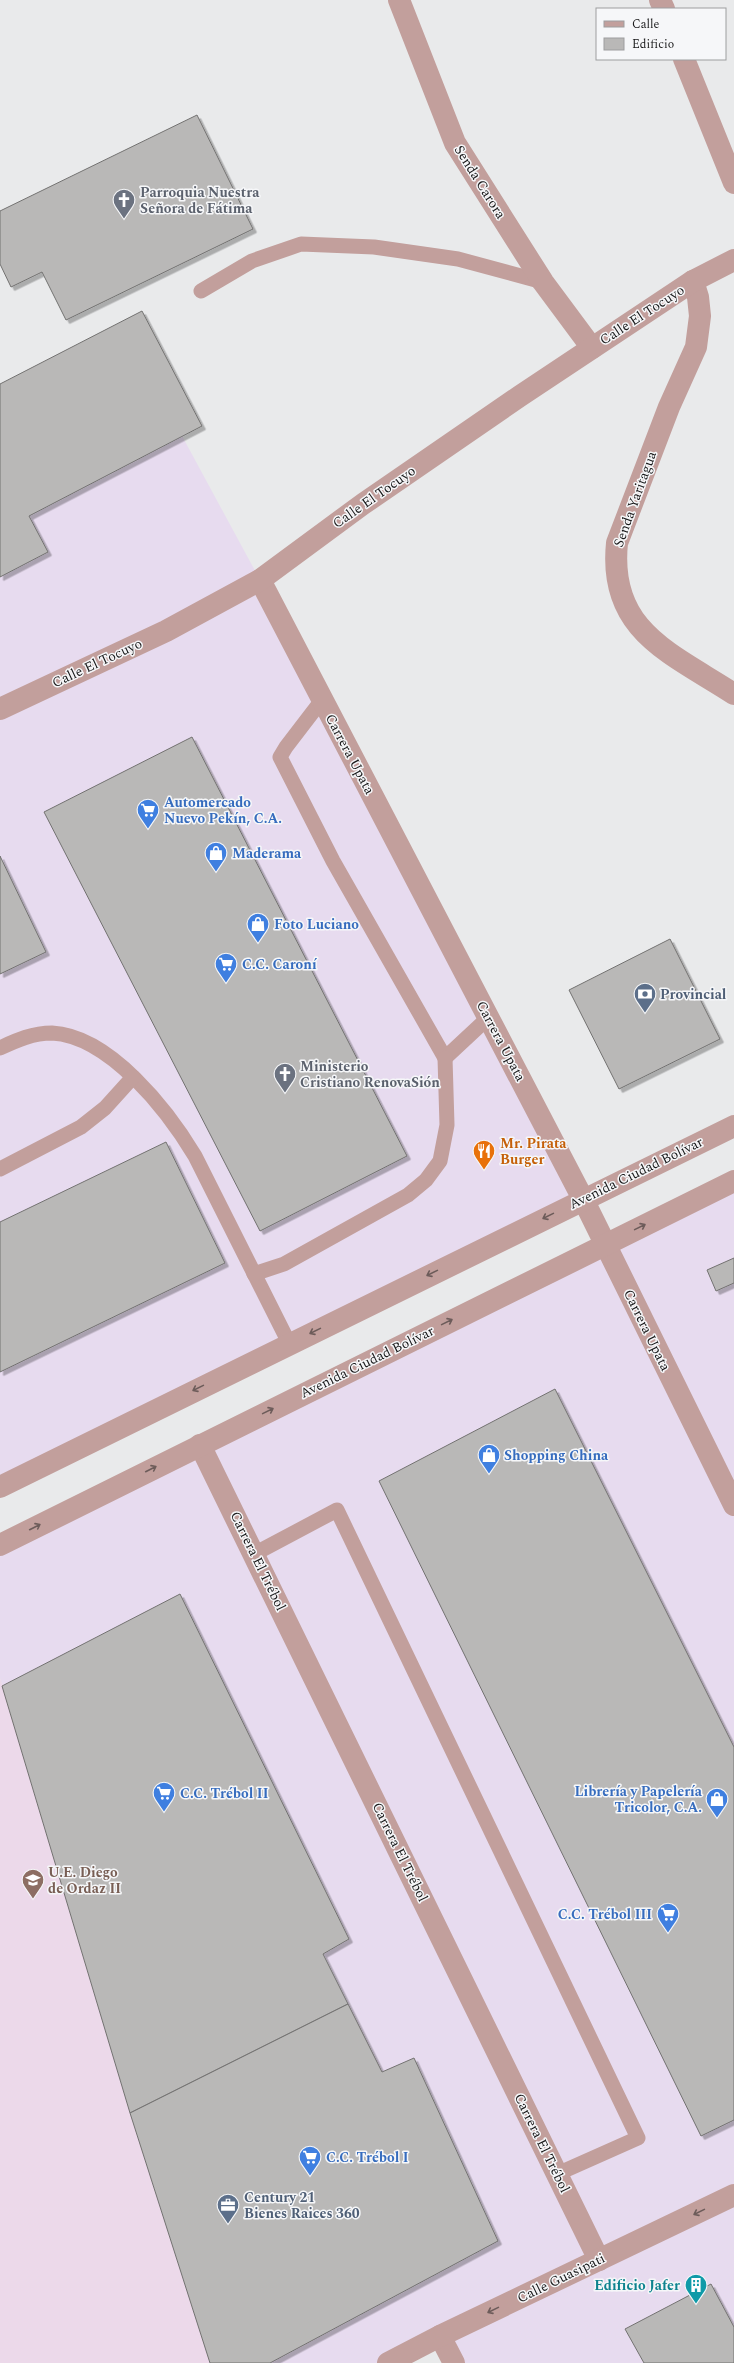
<svg xmlns="http://www.w3.org/2000/svg" width="734" height="2363" font-family="Spectral,serif">
<defs>
<filter id="shadow"><feDropShadow dx="3.5" dy="3.5" stdDeviation="0" flood-color="#0004"/></filter>
</defs>
<rect width="100%" height="100%" fill="#e9eaeb"/>
<!-- commercial -->
<g fill="#e7dbef">
<path d="M 122,325 L 260,580 L 583,1199 L 0,1487 L 0,387 Z"/>
<path d="M 734,1181 L 734,2363 L 454,2363 L 440,2336 L 388,2363 L 210,2363 L 130,2113 L 0,1678 L 0,1545 Z"/>
</g>
<!-- education -->
<path fill="#ecd9ea" d="M 0,1678 L 130,2113 L 210,2363 L 0,2363 Z"/>
<!-- building -->
<g fill="#b9b8b7" stroke="#737271" filter="url(#shadow)">
<path d="M 197,115 L 253,229 L 66,320 L 42,272 L 11,287 L 0,264 L 0,211 Z"/>
<path d="M 142,311 L 202,426 L 29,516 L 48,552 L 0,577 L 0,384 Z"/>
<path d="M 192,737 L 407,1156 L 260,1231 L 44,812 Z"/>
<path d="M 0,856 L 46,952 L 0,974 Z"/>
<path d="M 670,939 L 720,1039 L 619,1089 L 569,990 Z"/>
<path d="M 166,1142 L 225,1263 L 0,1372 L 0,1222 Z"/>
<path d="M 734,1258 L 734,1283 L 716,1291 L 707,1270 Z"/>
<path d="M 555,1389 L 734,1747 L 734,2120 L 701,2136 L 379,1481 Z"/>
<path d="M 180,1594 L 349,1939 L 323,1954 L 348,2004 L 130,2113 L 2,1686 Z"/>
<path d="M 348,2004 L 382,2072 L 414,2058 L 498,2241 L 270,2363 L 210,2363 L 130,2113 Z"/>
<path d="M 711,2284 L 734,2327 L 734,2363 L 644,2363 L 625,2329 Z"/>
</g>
<g fill="none" stroke-linecap="round" stroke-linejoin="round">
<!-- service -->
<g stroke="#c29f9c" stroke-width="15">
<path d="M 201,291 L 252,261 L 301,244 L 374,247 L 458,259 L 543,282"/>
<path d="M 322,700 L 286,747 L 280,757 L 333,861 L 445,1058 L 489,1017"/>
<path d="M 0,1048 C 17,1040 33,1033 52,1033 C 110,1036 168,1111 195,1156 L 289,1343"/>
<path d="M 0,1169 L 81,1127 L 105,1108 L 133,1077"/>
<path d="M 254,1274 L 284,1264 L 408,1195 L 426,1180 L 440,1161 L 447,1125 L 445,1058"/>
<path d="M 254,1554 L 337,1510 L 638,2138 L 557,2174"/>
</g>
<!-- minor -->
<g stroke="#c29f9c" stroke-width="22">
<path d="M 399,0 L 455,143 L 543,282 L 592,348"/>
<path d="M 660,0 L 664,9"/>
<path d="M 684,59 L 734,183"/>
<path d="M 693,281 L 698,297 L 700,316 L 696,347 L 669,407 L 617,543 C 608,631 671,653 734,694"/>
<path d="M 260,580 L 583,1199 L 734,1505"/>
<path d="M 0,709 L 166,631 L 260,580 L 363,504 L 520,396 L 693,281 L 734,260"/>
<path d="M 200,1445 L 599,2260"/>
<path d="M 440,2336 L 454,2363"/>
<path d="M 388,2363 L 440,2336 L 734,2195"/>
</g>
<!-- tertiary -->
<g stroke="#c29f9c" stroke-width="22">
<path d="M 0,1487 L 734,1126"/>
<path d="M 0,1545 L 734,1181"/>
</g>
</g>
<!-- one-way arrows -->
<defs><path id="oneway-shaft" d="M-6 0H5M1.5-3L5.5 0L1.5 3" fill="none" stroke-width="1.6" stroke-linecap="round" stroke-linejoin="round"/></defs>
<g stroke="#6d5c5a">
<use href="#oneway-shaft" transform="translate(548 1216) rotate(154)"/>
<use href="#oneway-shaft" transform="translate(640 1227) rotate(-26)"/>
<use href="#oneway-shaft" transform="translate(432 1273) rotate(154)"/>
<use href="#oneway-shaft" transform="translate(447 1322) rotate(-26)"/>
<use href="#oneway-shaft" transform="translate(315 1331) rotate(154)"/>
<use href="#oneway-shaft" transform="translate(198 1388) rotate(154)"/>
<use href="#oneway-shaft" transform="translate(268 1411) rotate(-26)"/>
<use href="#oneway-shaft" transform="translate(151 1469) rotate(-27)"/>
<use href="#oneway-shaft" transform="translate(35 1527) rotate(-27)"/>
<use href="#oneway-shaft" transform="translate(699 2212) rotate(154)"/>
<use href="#oneway-shaft" transform="translate(493 2310) rotate(154)"/>
</g>
<!-- icons -->
<defs>
<g id="church-pin" transform="scale(1.15)"><path d="M0 17L-7.5 6A9.5 9.5 0 1 1 7.5 6Z" fill="#6b7280" stroke="#f6f7f9"/><path d="M-1.2-6h2.4v3.5h3.3v2.4h-3.3V6h-2.4V-.1h-3.3v-2.4h3.3Z" fill="#fff"/></g>
<g id="supermarket-pin" transform="scale(1.15)"><path d="M0 17L-7.5 6A9.5 9.5 0 1 1 7.5 6Z" fill="#3f7fe0" stroke="#f6f7f9"/><path d="M-6-5.5h2.5l.6 2H6L4.5 2H-2.5L-4.4-4H-6ZM-1.5 3.2a1.3 1.3 0 1 0 .1 0ZM3 3.2a1.3 1.3 0 1 0 .1 0Z" fill="#fff"/></g>
<g id="shop-pin" transform="scale(1.15)"><path d="M0 17L-7.5 6A9.5 9.5 0 1 1 7.5 6Z" fill="#3f7fe0" stroke="#f6f7f9"/><path d="M-5-2.5h2.3a2.7 3.5 0 0 1 5.4 0H5L5.5 6h-11ZM-1.5-2.5h3a1.5 2.3 0 0 0-3 0Z" fill="#fff"/></g>
<g id="bank-pin" transform="scale(1.15)"><path d="M0 17L-7.5 6A9.5 9.5 0 1 1 7.5 6Z" fill="#5c6f8a" stroke="#f6f7f9"/><path d="M-6-4H6V4H-6ZM0-2.3a2.3 2.3 0 1 0 0 4.6a2.3 2.3 0 1 0 0-4.6Z" fill="#fff"/></g>
<g id="restaurant-pin" transform="scale(1.15)"><path d="M0 17L-7.5 6A9.5 9.5 0 1 1 7.5 6Z" fill="#e8710a" stroke="#f6f7f9"/><path d="M-5-6h1v4h1v-4h1v4h1v-4h1v5L-1.5 .5V6h-2V.5L-5-1ZM5-6V6H3V1.5H1.5Q1.5-4 5-6Z" fill="#fff"/></g>
<g id="school-pin" transform="scale(1.15)"><path d="M0 17L-7.5 6A9.5 9.5 0 1 1 7.5 6Z" fill="#8d6e63" stroke="#f6f7f9"/><path d="M0-5L7-2L0 1L-7-2ZM-4 1L0 2.5L4 1V4Q0 6-4 4Z" fill="#fff"/></g>
<g id="office-pin" transform="scale(1.15)"><path d="M0 17L-7.5 6A9.5 9.5 0 1 1 7.5 6Z" fill="#5c6f8a" stroke="#f6f7f9"/><path d="M-6-3h4V-5.5h4V-3h4V5H-6ZM-1-4.5V-3h2v-1.5ZM-6 0V1H6V0Z" fill="#fff"/></g>
<g id="building-pin" transform="scale(1.15)"><path d="M0 17L-7.5 6A9.5 9.5 0 1 1 7.5 6Z" fill="#0f9aa8" stroke="#f6f7f9"/><path d="M-4-6H4V6H1V3H-1V6H-4ZM-2.5-4.3h1.7v1.8h-1.7ZM.8-4.3h1.7v1.8H.8ZM-2.5-1h1.7V.8h-1.7ZM.8-1h1.7V.8H.8Z" fill="#fff"/></g>
</defs>
<g fill-rule="evenodd">
<use href="#church-pin" x="124" y="200"/>
<use href="#supermarket-pin" x="148" y="810"/>
<use href="#shop-pin" x="216" y="853"/>
<use href="#shop-pin" x="258" y="924"/>
<use href="#supermarket-pin" x="226" y="964"/>
<use href="#bank-pin" x="645" y="994"/>
<use href="#church-pin" x="285" y="1074"/>
<use href="#restaurant-pin" x="484" y="1151"/>
<use href="#shop-pin" x="489" y="1455"/>
<use href="#supermarket-pin" x="164" y="1793"/>
<use href="#shop-pin" x="717" y="1799"/>
<use href="#school-pin" x="33" y="1880"/>
<use href="#supermarket-pin" x="668" y="1914"/>
<use href="#supermarket-pin" x="310" y="2157"/>
<use href="#office-pin" x="228" y="2205"/>
<use href="#building-pin" x="696" y="2285"/>
</g>
<g text-anchor="middle" dominant-baseline="central" stroke-width="3" stroke-linejoin="round" paint-order="stroke">
<!-- street labels -->
<g font-size="14" fill="#181819" stroke="#f6f7f9">
<text transform="translate(480 182) rotate(58)">Senda Carora</text>
<text transform="translate(642 315) rotate(-33)">Calle El Tocuyo</text>
<text transform="translate(374 497) rotate(-35)">Calle El Tocuyo</text>
<text transform="translate(635 499) rotate(-70)">Senda Yaritagua</text>
<text transform="translate(97 663) rotate(-25)">Calle El Tocuyo</text>
<text transform="translate(350 754) rotate(62)">Carrera Upata</text>
<text transform="translate(501 1041) rotate(62)">Carrera Upata</text>
<text transform="translate(636 1173) rotate(-26)">Avenida Ciudad Bolívar</text>
<text transform="translate(647 1330) rotate(64)">Carrera Upata</text>
<text transform="translate(367 1362) rotate(-26)">Avenida Ciudad Bolívar</text>
<text transform="translate(258 1561) rotate(64)">Carrera El Trébol</text>
<text transform="translate(400 1852) rotate(64)">Carrera El Trébol</text>
<text transform="translate(542 2143) rotate(64)">Carrera El Trébol</text>
<text transform="translate(561 2278) rotate(-26)">Calle Guasipati</text>
</g>
<!-- worship labels -->
<g font-size="14" font-weight="bold" fill="#5b616d" stroke="#f6f7f9" text-anchor="start">
<text x="140" y="192">Parroquia Nuestra<tspan x="140" dy="16">Señora de Fátima</tspan></text>
<text x="300" y="1066">Ministerio<tspan x="300" dy="16">Cristiano RenovaSión</tspan></text>
</g>
<!-- shop labels -->
<g font-size="14" font-weight="bold" fill="#366cbe" stroke="#f6f7f9" text-anchor="start">
<text x="164" y="802">Automercado<tspan x="164" dy="16">Nuevo Pekín, C.A.</tspan></text>
<text x="232" y="853">Maderama</text>
<text x="274" y="924">Foto Luciano</text>
<text x="242" y="964">C.C. Caroní</text>
<text x="504" y="1455">Shopping China</text>
<text x="702" y="1791" text-anchor="end">Librería y Papelería<tspan x="702" dy="16">Tricolor, C.A.</tspan></text>
<text x="180" y="1793">C.C. Trébol II</text>
<text x="652" y="1914" text-anchor="end">C.C. Trébol III</text>
<text x="326" y="2157">C.C. Trébol I</text>
</g>
<!-- service labels -->
<g font-size="14" font-weight="bold" fill="#4e5e75" stroke="#f6f7f9" text-anchor="start">
<text x="660" y="994">Provincial</text>
<text x="244" y="2197">Century 21<tspan x="244" dy="16">Bienes Raices 360</tspan></text>
</g>
<!-- food labels -->
<g font-size="14" font-weight="bold" fill="#c56008" stroke="#f6f7f9" text-anchor="start">
<text x="500" y="1143">Mr. Pirata<tspan x="500" dy="16">Burger</tspan></text>
</g>
<!-- education labels -->
<g font-size="14" font-weight="bold" fill="#785e54" stroke="#f6f7f9" text-anchor="start">
<text x="48" y="1872">U.E. Diego<tspan x="48" dy="16">de Ordaz II</tspan></text>
</g>
<!-- culture labels -->
<g font-size="14" font-weight="bold" fill="#0d838f" stroke="#f6f7f9" text-anchor="end">
<text x="680" y="2285">Edificio Jafer</text>
</g>
</g>
<!-- legend -->
<rect x="596" y="8" width="130" height="52" fill="#f6f7f9" stroke="#9d9e9f"/>
<rect x="604" y="21" width="20" height="6" fill="#c29f9c" stroke="#9d9e9f"/>
<text x="632" y="28" font-size="12" fill="#181819">Calle</text>
<rect x="604" y="38" width="20" height="12" fill="#b9b8b7" stroke="#9d9e9f"/>
<text x="632" y="48" font-size="12" fill="#181819">Edificio</text>
</svg>
